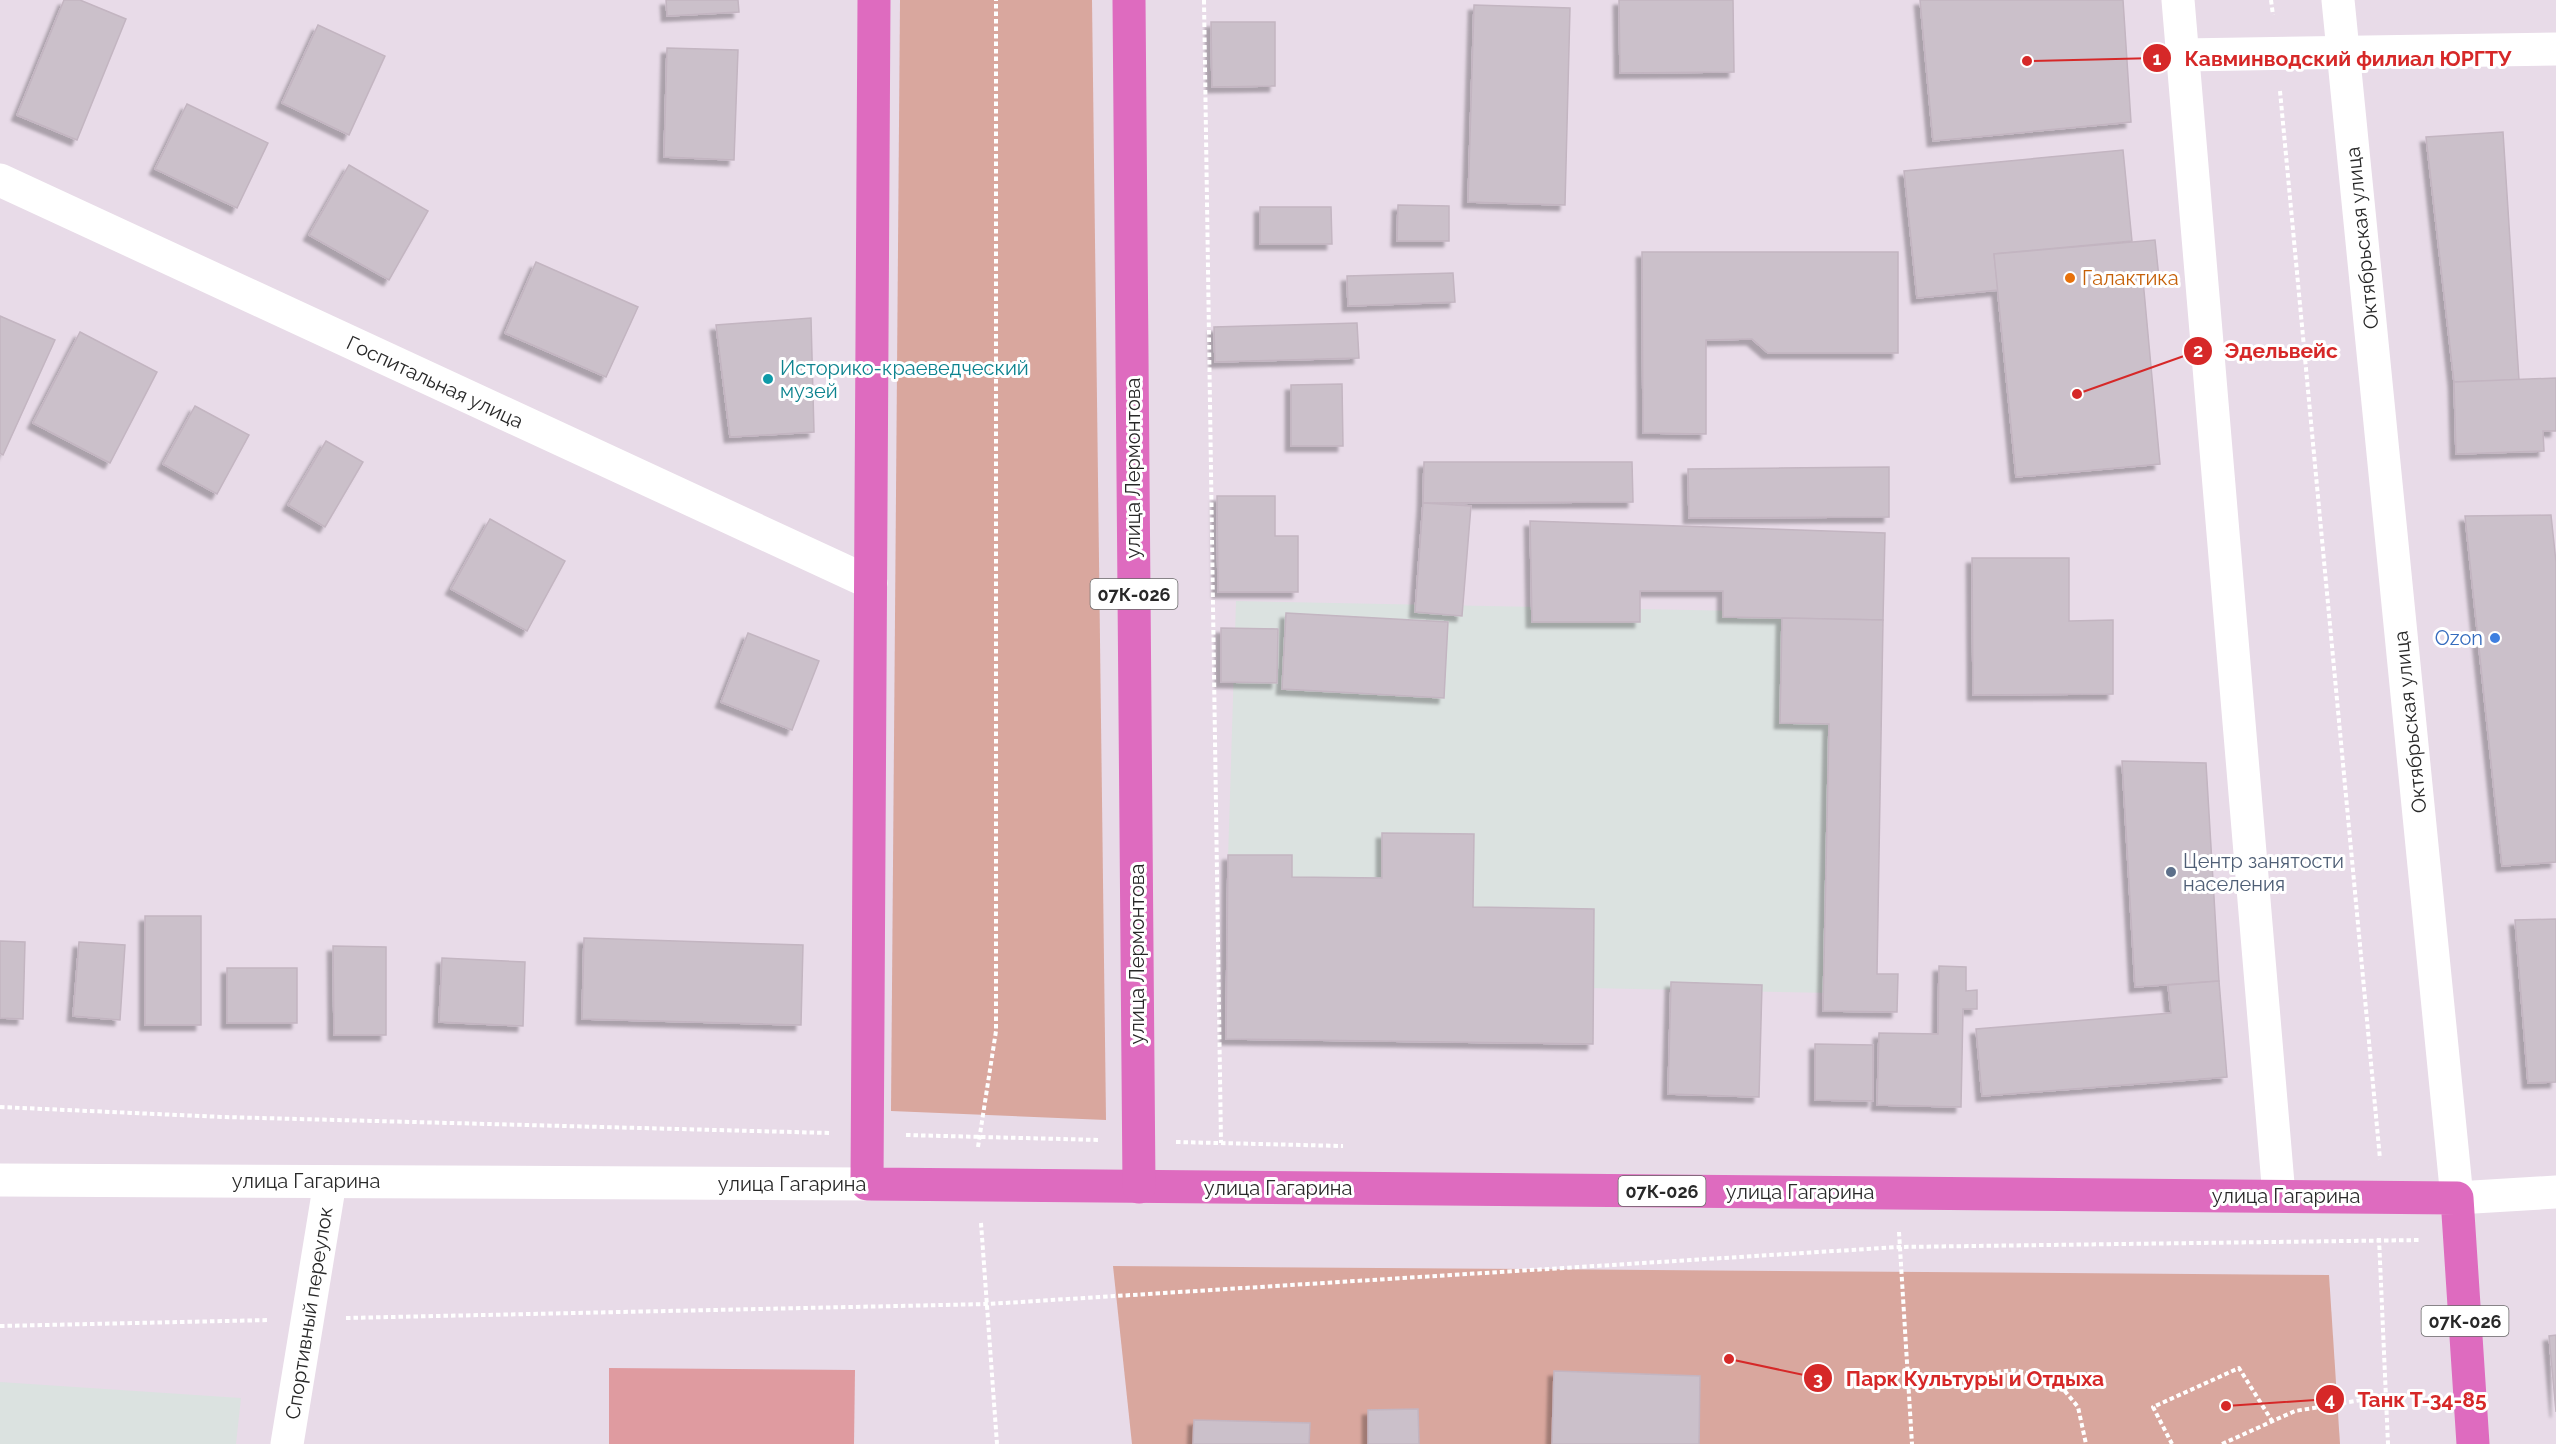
<svg xmlns="http://www.w3.org/2000/svg" width="2556" height="1444" font-family="Raleway,sans-serif">
<defs>
<filter id="shadow"><feDropShadow dx="-5.5" dy="5.5" stdDeviation="1.5" flood-color="#0004"/></filter>
</defs>
<rect width="100%" height="100%" fill="#e8dbe8"/>
<!-- industrial -->
<g fill="#dbe2e0">
<path d="M 1236,601 L 1838,613 L 1832,993 L 1588,988 L 1228,859 Z"/>
<path d="M 0,1382 L 241,1398 L 236,1444 L 0,1444 Z"/>
</g>
<!-- green -->
<g fill="#d9a79e">
<path d="M 900,0 L 1092,0 L 1106,1120 L 891,1111 Z"/>
<path d="M 1113,1266 L 2329,1275 L 2340,1444 L 1132,1444 Z"/>
</g>
<!-- pitch -->
<path fill="#df9ba0" d="M 609,1368 L 855,1370 L 854,1444 L 609,1444 Z"/>
<!-- building -->
<g fill="#cbc0ca" stroke="#c3b5c1" stroke-width="1.5" filter="url(#shadow)">
<path d="M 64,0 L 80,0 L 126,19 L 77,140 L 17,115 Z"/>
<path d="M 666,0 L 738,0 L 739,12 L 667,16 Z"/>
<path d="M 1619,0 L 1733,0 L 1734,72 L 1620,73 Z"/>
<path d="M 1920,0 L 2123,0 L 2131,122 L 1933,141 Z"/>
<path d="M 1474,5 L 1570,8 L 1565,205 L 1468,202 Z"/>
<path d="M 1211,22 L 1275,22 L 1275,86 L 1212,87 Z"/>
<path d="M 318,25 L 385,56 L 349,135 L 282,103 Z"/>
<path d="M 667,48 L 738,50 L 734,160 L 664,157 Z"/>
<path d="M 187,104 L 268,143 L 237,208 L 155,169 Z"/>
<path d="M 2503,132 L 2519,380 L 2454,382 L 2426,137 Z"/>
<path d="M 2123,150 L 2132,241 L 1994,254 L 1998,290 L 1917,298 L 1904,171 Z"/>
<path d="M 349,165 L 428,211 L 389,280 L 309,235 Z"/>
<path d="M 1398,205 L 1449,206 L 1449,241 L 1397,241 Z"/>
<path d="M 1260,207 L 1331,207 L 1332,244 L 1260,244 Z"/>
<path d="M 2155,240 L 2159,278 L 2143,280 L 2160,464 L 2016,477 L 1994,254 Z"/>
<path d="M 1642,252 L 1898,252 L 1898,353 L 1768,353 L 1752,339 L 1706,340 L 1706,434 L 1643,433 Z"/>
<path d="M 536,262 L 638,307 L 606,377 L 505,333 Z"/>
<path d="M 1453,273 L 1455,302 L 1348,306 L 1347,276 Z"/>
<path d="M 0,316 L 55,340 L 3,455 L 0,453 Z"/>
<path d="M 811,318 L 814,432 L 730,437 L 716,325 Z"/>
<path d="M 1357,323 L 1359,358 L 1215,362 L 1214,327 Z"/>
<path d="M 80,332 L 157,372 L 110,463 L 33,423 Z"/>
<path d="M 2556,378 L 2556,431 L 2543,431 L 2544,451 L 2456,454 L 2454,382 Z"/>
<path d="M 1342,384 L 1343,446 L 1291,446 L 1291,385 Z"/>
<path d="M 195,406 L 249,435 L 217,494 L 163,464 Z"/>
<path d="M 326,441 L 363,462 L 325,527 L 288,505 Z"/>
<path d="M 1424,462 L 1632,462 L 1633,502 L 1423,503 Z"/>
<path d="M 1889,467 L 1889,517 L 1689,518 L 1688,469 Z"/>
<path d="M 1217,496 L 1275,496 L 1275,536 L 1298,536 L 1298,592 L 1218,592 Z"/>
<path d="M 1423,503 L 1471,506 L 1462,616 L 1415,612 Z"/>
<path d="M 2551,515 L 2556,562 L 2556,862 L 2502,866 L 2465,516 Z"/>
<path d="M 490,519 L 565,561 L 527,631 L 451,589 Z"/>
<path d="M 1530,521 L 1885,533 L 1883,620 L 1723,617 L 1723,591 L 1640,591 L 1640,622 L 1532,622 Z"/>
<path d="M 1972,558 L 2069,558 L 2069,621 L 2113,620 L 2113,694 L 1973,695 Z"/>
<path d="M 1286,613 L 1448,622 L 1444,698 L 1282,689 Z"/>
<path d="M 1782,618 L 1883,620 L 1877,974 L 1898,974 L 1897,1012 L 1823,1011 L 1829,724 L 1780,723 Z"/>
<path d="M 1221,628 L 1278,629 L 1277,683 L 1221,682 Z"/>
<path d="M 748,633 L 819,661 L 792,730 L 721,702 Z"/>
<path d="M 2122,761 L 2206,763 L 2219,981 L 2135,987 Z"/>
<path d="M 1382,833 L 1474,834 L 1473,907 L 1594,909 L 1593,1044 L 1226,1039 L 1228,855 L 1292,855 L 1292,877 L 1382,878 Z"/>
<rect x="145" y="916" width="56" height="109"/>
<path d="M 2556,919 L 2556,1082 L 2528,1083 L 2515,920 Z"/>
<path d="M 584,938 L 803,945 L 801,1025 L 582,1019 Z"/>
<path d="M 0,941 L 25,942 L 23,1019 L 0,1018 Z"/>
<path d="M 79,942 L 125,945 L 120,1020 L 73,1016 Z"/>
<path d="M 333,946 L 386,947 L 386,1035 L 334,1035 Z"/>
<path d="M 442,958 L 525,962 L 523,1026 L 439,1022 Z"/>
<path d="M 1939,966 L 1966,967 L 1966,991 L 1977,990 L 1977,1009 L 1963,1009 L 1961,1107 L 1877,1105 L 1879,1033 L 1938,1034 Z"/>
<rect x="227" y="968" width="70" height="55"/>
<path d="M 2219,981 L 2227,1077 L 1982,1096 L 1976,1029 L 2171,1013 L 2168,985 Z"/>
<path d="M 1671,982 L 1762,985 L 1759,1097 L 1668,1094 Z"/>
<path d="M 1815,1044 L 1873,1045 L 1873,1101 L 1815,1100 Z"/>
<path d="M 2556,1335 L 2556,1412 L 2549,1336 Z"/>
<path d="M 1554,1371 L 1700,1376 L 1699,1444 L 1552,1444 Z"/>
<path d="M 1418,1409 L 1419,1444 L 1368,1444 L 1368,1410 Z"/>
<path d="M 1194,1420 L 1310,1423 L 1309,1444 L 1193,1444 Z"/>
</g>
<g fill="none" stroke-linecap="round" stroke-linejoin="round">
<!-- path -->
<g stroke="#fff" stroke-width="4" stroke-dasharray="4.5 3" stroke-linecap="butt">
<path d="M 1204,0 L 1221,1143"/>
<path d="M 2271,0 L 2273,15"/>
<path d="M 2280,91 L 2380,1159"/>
<path d="M 0,1107 L 223,1117 L 830,1133"/>
<path d="M 906,1135 L 1100,1140"/>
<path d="M 1176,1142 L 1343,1146"/>
<path d="M 978,1147 L 996,1031 L 996,0"/>
<path d="M 981,1223 L 997,1444"/>
<path d="M 1899,1232 L 1912,1444"/>
<path d="M 2379,1238 L 2388,1444"/>
<path d="M 346,1318 L 988,1304 L 1899,1247 L 2421,1240"/>
<path d="M 0,1326 L 269,1320"/>
<path d="M 1907,1383 L 2014,1370 L 2055,1379 L 2078,1407 L 2086,1444"/>
<path d="M 2172,1444 L 2153,1407 L 2239,1368 L 2272,1421"/>
<path d="M 2222,1444 L 2295,1411 L 2386,1396"/>
</g>
<!-- minor -->
<g stroke="#fff" stroke-width="33">
<path d="M 2178,0 L 2279,1196"/>
<path d="M 2338,0 L 2457,1198"/>
<path d="M 2183,55 L 2556,49"/>
<path d="M 0,180 L 871,583"/>
<path d="M 287,1444 L 330,1182"/>
</g>
<!-- tertiary -->
<path stroke="#fff" stroke-width="33" d="M 2457,1198 L 2556,1192"/>
<!-- secondary -->
<path stroke="#fff" stroke-width="33" d="M 0,1180 L 867,1184"/>
<!-- primary -->
<g stroke="#de6bbf" stroke-width="33">
<path d="M 874,0 L 867,1184 L 2457,1198 L 2473,1444"/>
<path d="M 1129,0 L 1139,1187"/>
</g>
</g>
<!-- markers -->
<circle fill="#e8710a" stroke="#fff" stroke-width="2" cx="2070" cy="278" r="6"/>
<circle fill="#0f9aa8" stroke="#fff" stroke-width="2" cx="768" cy="379" r="6"/>
<circle fill="#3f7fe0" stroke="#fff" stroke-width="2" cx="2495" cy="638" r="6"/>
<circle fill="#5c6f8a" stroke="#fff" stroke-width="2" cx="2171" cy="872" r="6"/>
<g text-anchor="middle" dominant-baseline="central" stroke-width="6" stroke-linejoin="round" paint-order="stroke">
<!-- shield labels -->
<g fill="#fff" stroke="#686868" stroke-width="1.5">
<rect x="1090.5" y="579" width="87" height="30" rx="4.5"/>
<rect x="1618.5" y="1176" width="87" height="30" rx="4.5"/>
<rect x="2421.5" y="1306" width="87" height="30" rx="4.5"/>
</g>
<g font-size="18" font-weight="bold" fill="#282828">
<text x="1134" y="594">07К-026</text>
<text x="1662" y="1191">07К-026</text>
<text x="2465" y="1321">07К-026</text>
</g>
<!-- street labels -->
<g font-size="20" fill="#282828" stroke="#fff">
<text transform="translate(2362 238) rotate(-96)">Октябрьская улица</text>
<text transform="translate(435 382) rotate(25)">Госпитальная улица</text>
<text transform="translate(1133 468) rotate(-90)">улица Лермонтова</text>
<text transform="translate(2410 722) rotate(-96)">Октябрьская улица</text>
<text transform="translate(1137 954) rotate(-90)">улица Лермонтова</text>
<text x="306" y="1181">улица Гагарина</text>
<text x="792" y="1184">улица Гагарина</text>
<text x="1278" y="1188">улица Гагарина</text>
<text x="1800" y="1192">улица Гагарина</text>
<text x="2286" y="1196">улица Гагарина</text>
<text transform="translate(309 1313) rotate(-81)">Спортивный переулок</text>
</g>
<!-- food labels -->
<g font-size="20" fill="#c56008" stroke="#fff" text-anchor="start">
<text x="2082" y="278">Галактика</text>
</g>
<!-- culture labels -->
<g font-size="20" fill="#0d838f" stroke="#fff" text-anchor="start">
<text x="780" y="368">Историко-краеведческий<tspan x="780" dy="23">музей</tspan></text>
</g>
<!-- shop labels -->
<g font-size="20" fill="#366cbe" stroke="#fff" text-anchor="end">
<text x="2483" y="638">Ozon</text>
</g>
<!-- service labels -->
<g font-size="20" fill="#4e5e75" stroke="#fff" text-anchor="start">
<text x="2183" y="861">Центр занятости<tspan x="2183" dy="23">населения</tspan></text>
</g>
</g>
<!-- callouts -->
<path fill="none" stroke="#d62828" stroke-width="2" d="M2027 61L2157 58M2077 394L2198 351M1729 1359L1818 1378M2226 1406L2330 1399"/>
<g fill="#d62828" stroke="#fff" stroke-width="2">
<circle cx="2027" cy="61" r="6"/>
<circle cx="2077" cy="394" r="6"/>
<circle cx="1729" cy="1359" r="6"/>
<circle cx="2226" cy="1406" r="6"/>
<circle cx="2157" cy="58" r="15"/>
<circle cx="2198" cy="351" r="15"/>
<circle cx="1818" cy="1378" r="15"/>
<circle cx="2330" cy="1399" r="15"/>
</g>
<g font-size="18" text-anchor="middle" font-weight="bold" fill="#fff">
<text x="2157" y="65">1</text>
<text x="2198" y="357">2</text>
<text x="1818" y="1385">3</text>
<text x="2330" y="1406">4</text>
</g>
<g font-size="21" text-anchor="middle" font-weight="bold" fill="#d62828" stroke="#fff" stroke-width="6" stroke-linejoin="round" paint-order="stroke">
<text x="2348" y="66">Кавминводский филиал ЮРГТУ</text>
<text x="2281" y="358">Эдельвейс</text>
<text x="1975" y="1386">Парк Культуры и Отдыха</text>
<text x="2422" y="1407">Танк Т-34-85</text>
</g>
</svg>
